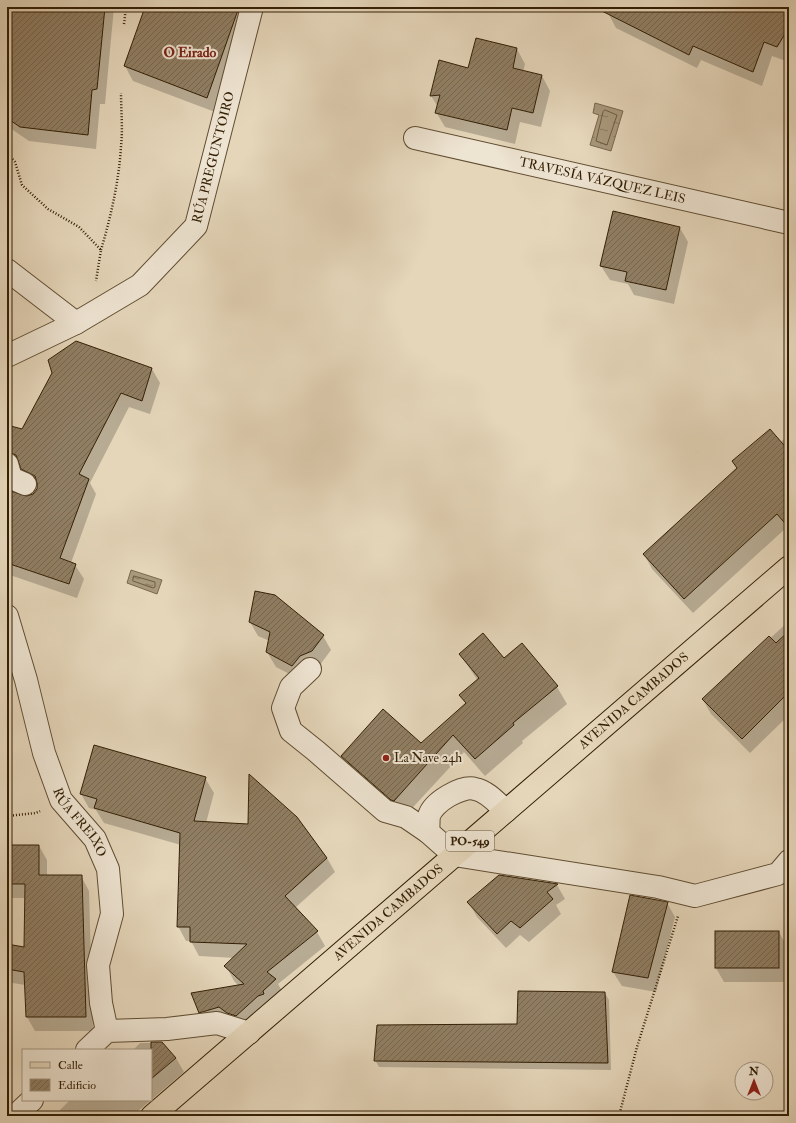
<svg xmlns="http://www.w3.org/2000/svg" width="796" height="1123" font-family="'IM FELL Double Pica',serif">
<defs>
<pattern id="water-ripples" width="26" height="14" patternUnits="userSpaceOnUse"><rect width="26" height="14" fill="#a8987c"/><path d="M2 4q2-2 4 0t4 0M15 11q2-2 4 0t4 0" fill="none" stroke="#897b63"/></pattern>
<pattern id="building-hatch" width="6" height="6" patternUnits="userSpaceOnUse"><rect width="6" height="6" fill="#907e63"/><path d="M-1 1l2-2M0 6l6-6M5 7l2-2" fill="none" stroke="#76674f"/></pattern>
</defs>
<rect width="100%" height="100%" fill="#e5d6ba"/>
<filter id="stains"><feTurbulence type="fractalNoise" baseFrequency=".005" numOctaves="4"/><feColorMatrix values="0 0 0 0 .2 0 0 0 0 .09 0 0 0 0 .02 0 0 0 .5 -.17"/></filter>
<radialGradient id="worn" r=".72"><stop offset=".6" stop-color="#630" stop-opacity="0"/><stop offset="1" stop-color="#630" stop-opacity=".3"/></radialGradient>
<!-- water -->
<g fill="url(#water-ripples)" stroke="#79684c">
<path d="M 595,103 L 623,111 L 611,151 L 590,145 L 599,115 L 593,113 Z"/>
<path d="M 131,570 L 162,580 L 157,594 L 127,583 Z"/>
</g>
<!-- shadow -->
<g fill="#0003">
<path d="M 7,7 L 114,7 L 105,104 L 100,104 L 96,149 L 29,141 L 7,126 Z"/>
<path d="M 146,7 L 252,7 L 215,112 L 133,81 L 125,66 Z"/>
<path d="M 611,7 L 789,7 L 789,55 L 786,61 L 772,56 L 762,86 L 701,60 L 697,68 L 616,28 L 608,13 Z"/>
<path d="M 517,49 L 525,64 L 523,72 L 542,76 L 550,91 L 541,127 L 520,122 L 515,144 L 445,127 L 436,112 L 438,107 L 431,96 L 469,69 Z"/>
<path d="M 789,191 L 789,217 L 784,209 Z"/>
<path d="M 613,212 L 680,228 L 688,242 L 674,304 L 634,295 L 628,284 L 610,280 L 601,266 Z"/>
<path d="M 152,369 L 160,383 L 150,414 L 129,407 L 90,483 L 96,494 L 71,563 L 75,565 L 84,579 L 77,598 L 7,574 L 7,490 L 20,497 L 27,497 L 33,495 L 38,487 L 31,483 L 22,468 L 19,466 L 7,469 L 7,426 L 23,430 Z"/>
<path d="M 789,435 L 789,531 L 786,528 L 693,613 L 652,569 L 644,554 Z"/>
<path d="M 789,621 L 789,715 L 750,753 L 711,714 L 703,700 Z"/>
<path d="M 250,622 L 323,636 L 331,650 L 320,665 L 301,680 L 276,667 L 267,652 L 270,641 L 258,636 Z"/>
<path d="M 460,654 L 504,659 L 557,687 L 567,704 L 522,741 L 523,743 L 485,776 L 464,752 L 404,817 L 352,773 L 342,756 L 421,744 L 466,704 L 461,696 L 478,681 Z"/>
<path d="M 205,778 L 214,793 L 206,823 L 327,858 L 335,872 L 295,908 L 317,932 L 325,946 L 278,984 L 283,993 L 245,1030 L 208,1026 L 200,1012 L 239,986 L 234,981 L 226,966 L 235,958 L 199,956 L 191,941 L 186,941 L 178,926 L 181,845 L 104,823 L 96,810 L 89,808 L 81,794 Z"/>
<path d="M 7,846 L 39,846 L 47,860 L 47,876 L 81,876 L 89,891 L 93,1031 L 35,1031 L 27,1017 L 25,985 L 7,982 L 7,945 L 25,948 L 26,898 L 7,898 Z"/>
<path d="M 500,876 L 557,885 L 565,899 L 556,905 L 561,914 L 529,942 L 520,935 L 506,948 L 477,917 L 469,903 Z"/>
<path d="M 667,903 L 675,917 L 656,992 L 622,986 L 613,972 Z"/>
<path d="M 779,932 L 787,947 L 787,982 L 724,982 L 716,968 Z"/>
<path d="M 605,993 L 609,1000 L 611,1070 L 379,1067 L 375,1060 L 518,1025 Z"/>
<path d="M 140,1043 L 161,1043 L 176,1058 L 184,1072 L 151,1100 L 151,1050 L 133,1050 Z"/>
<path d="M 70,1100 L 151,1100 L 132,1116 L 64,1116 L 60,1110 Z"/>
</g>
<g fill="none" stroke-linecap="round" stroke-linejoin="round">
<!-- shore -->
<g stroke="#6e5c40" stroke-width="1">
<path d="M 605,110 L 617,115 L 607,145 L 596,141 L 603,112 Z"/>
<path d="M 134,576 L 155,582 L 155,587 L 153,588 L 133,581 Z"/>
</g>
</g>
<!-- building -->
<g fill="url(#building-hatch)" stroke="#331f04">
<path d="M 7,7 L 105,7 L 97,89 L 92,90 L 88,135 L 20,127 L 7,118 Z"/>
<path d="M 145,7 L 239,7 L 207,98 L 124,66 Z"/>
<path d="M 594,7 L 789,7 L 789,27 L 777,47 L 764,42 L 753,72 L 693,46 L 689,55 Z"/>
<path d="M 476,38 L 517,48 L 513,68 L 542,75 L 533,113 L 512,108 L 507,130 L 435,113 L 440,95 L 430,96 L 439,60 L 468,68 Z"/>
<path d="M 613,211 L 680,227 L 666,290 L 625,281 L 627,272 L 600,266 Z"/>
<path d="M 76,341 L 152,368 L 142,401 L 121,393 L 79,474 L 89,479 L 60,558 L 76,564 L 69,584 L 7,563 L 7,490 L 27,496 L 33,494 L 37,489 L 37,483 L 35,476 L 21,469 L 16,455 L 7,452 L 7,425 L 22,429 L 52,373 L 48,360 Z"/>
<path d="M 770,429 L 789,451 L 789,528 L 777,514 L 684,599 L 643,554 L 737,468 L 732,461 Z"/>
<path d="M 255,591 L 275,595 L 324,635 L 312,651 L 300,656 L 292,666 L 266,652 L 270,632 L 249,622 Z"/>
<path d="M 789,631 L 789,692 L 742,739 L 702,699 L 769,636 L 776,643 Z"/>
<path d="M 483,633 L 504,658 L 522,643 L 558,686 L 513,723 L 514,725 L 475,759 L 453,735 L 394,801 L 391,800 L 341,756 L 383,709 L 421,743 L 466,703 L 459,695 L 479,678 L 459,654 Z"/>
<path d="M 94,745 L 206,777 L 194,821 L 248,824 L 249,774 L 297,817 L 327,858 L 285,896 L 318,931 L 267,972 L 276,979 L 263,991 L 264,994 L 258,996 L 236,1016 L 227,1013 L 219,1007 L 199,1013 L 191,993 L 244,984 L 224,966 L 247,944 L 190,942 L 190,927 L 177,927 L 180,833 L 94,808 L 97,799 L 80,794 Z"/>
<path d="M 7,845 L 39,845 L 39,875 L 82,875 L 86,1017 L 26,1017 L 24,972 L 7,969 L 7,944 L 24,947 L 25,884 L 7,884 Z"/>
<path d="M 499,875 L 558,884 L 547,892 L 553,899 L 520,928 L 511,921 L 497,934 L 467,902 Z"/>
<path d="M 630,895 L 668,902 L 648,978 L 612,972 Z"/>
<rect x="715" y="931" width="64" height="37"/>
<path d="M 518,991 L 605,992 L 608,1063 L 374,1061 L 377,1025 L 517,1024 Z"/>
<path d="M 151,1042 L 162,1042 L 176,1058 L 151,1079 Z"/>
</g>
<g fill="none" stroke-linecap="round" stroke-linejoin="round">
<!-- minor casing -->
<g stroke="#604d32" stroke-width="24">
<g id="minor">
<path id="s1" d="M 415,138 L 789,223"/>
<path d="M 7,270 L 76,323"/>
<path id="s2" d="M 7,356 L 76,323 L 140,285 L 196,226 L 252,7"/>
<path d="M 7,464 L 11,478 L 25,484"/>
<path id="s3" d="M 7,616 L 26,680 L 44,753 L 61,800 L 95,839 L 108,869 L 112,914 L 98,965 L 101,1003 L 107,1031"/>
<path d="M 310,669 L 291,687 L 283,708 L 291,731 L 316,751 L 385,811 L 406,817 L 428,832"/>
<path d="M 506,811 C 497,803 487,791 475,789 C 462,785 433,802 429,816 C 428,821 429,827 428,832 L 454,855 L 658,887 L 695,896 L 778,874 L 789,861"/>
<path d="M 87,1050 L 107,1031 L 167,1029 L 217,1023 L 249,1033"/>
<path d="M 15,1116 L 32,1100"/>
</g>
</g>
<!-- major casing -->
<g stroke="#331f04" stroke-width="24">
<g id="major">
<path id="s4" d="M 152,1116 L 789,567"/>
</g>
</g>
<!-- path -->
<g stroke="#331f04" stroke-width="2.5" stroke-dasharray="1 2" stroke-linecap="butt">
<path d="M 124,24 L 126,7"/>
<path d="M 7,152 L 15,162 L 22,185 L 48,209 L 79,227 L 101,250 L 96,281"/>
<path d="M 101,250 C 111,216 119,181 121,146 C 123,129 121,111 121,93"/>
<path d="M 7,816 L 36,813 L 40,811"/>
<path d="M 266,1116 L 271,1114 L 290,1116"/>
<path d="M 619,1116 L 637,1047 L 678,916"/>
</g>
<!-- minor -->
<use href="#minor" stroke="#eee4d2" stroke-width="22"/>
<!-- major -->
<use href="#major" stroke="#e5d6ba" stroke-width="22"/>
</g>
<!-- markers -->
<circle fill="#8f2418" stroke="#eee4d2" stroke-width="1.5" cx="386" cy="758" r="4"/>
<g text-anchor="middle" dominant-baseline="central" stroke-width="4" stroke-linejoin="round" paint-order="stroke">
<!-- shield labels -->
<rect fill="#eee4d2" stroke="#6b5a42" stroke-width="1" x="446" y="831" width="48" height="20" rx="3"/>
<g font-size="12" font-weight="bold" fill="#331f04">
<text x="470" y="841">PO-549</text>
</g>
<!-- street labels -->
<g font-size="13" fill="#331f04" stroke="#eee4d2">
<text stroke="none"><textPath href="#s2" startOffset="303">RÚA PREGUNTOIRO</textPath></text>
<text stroke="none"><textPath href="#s1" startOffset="192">TRAVESÍA VÁZQUEZ LEIS</textPath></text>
<text stroke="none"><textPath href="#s4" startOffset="636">AVENIDA CAMBADOS</textPath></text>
<text stroke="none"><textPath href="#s3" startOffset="221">RÚA FREIXO</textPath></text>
<text stroke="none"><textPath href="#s4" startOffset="312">AVENIDA CAMBADOS</textPath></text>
</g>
<!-- poi labels -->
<g font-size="13" fill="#331f04" stroke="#eee4d2" text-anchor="start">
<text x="394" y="758">La Nave 24h</text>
</g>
<!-- neighbourhood labels -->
<g font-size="14" font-weight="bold" fill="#7a1f14" stroke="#eee4d2">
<text x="190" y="52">O Eirado</text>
</g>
</g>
<!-- margin -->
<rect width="796" height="1123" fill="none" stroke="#e5d6ba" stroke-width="24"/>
<rect x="8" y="8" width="780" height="1107" fill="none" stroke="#331f04" stroke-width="2"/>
<rect x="12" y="12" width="772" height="1099" fill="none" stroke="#331f04"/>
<!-- legend -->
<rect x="22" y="1049" width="130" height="52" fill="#eee4d2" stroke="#a39580"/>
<rect x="30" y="1062" width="20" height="6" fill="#e5d6ba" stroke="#a39580"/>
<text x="58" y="1069" font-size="12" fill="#331f04">Calle</text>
<rect x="30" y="1079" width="20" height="12" fill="url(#building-hatch)" stroke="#a39580"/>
<text x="58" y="1089" font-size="12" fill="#331f04">Edificio</text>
<!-- north arrow -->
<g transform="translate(754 1081)"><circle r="19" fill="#eee4d2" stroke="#a39580"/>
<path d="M0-3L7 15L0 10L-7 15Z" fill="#8f2418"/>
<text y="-6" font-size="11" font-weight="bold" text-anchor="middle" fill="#331f04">N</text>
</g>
<rect width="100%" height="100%" filter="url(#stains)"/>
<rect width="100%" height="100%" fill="url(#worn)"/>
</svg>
